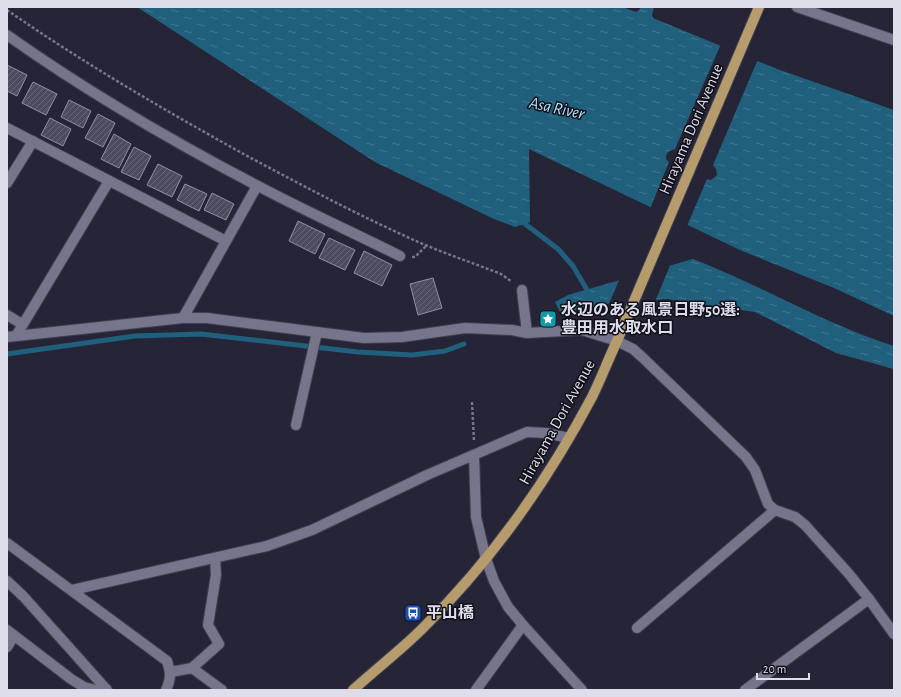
<svg xmlns="http://www.w3.org/2000/svg" width="901" height="697" font-family="'Alegreya Sans','Noto Sans JP',sans-serif">
<defs>
<pattern id="water-ripples" width="26" height="14" patternUnits="userSpaceOnUse"><rect width="26" height="14" fill="#21607c"/><path d="M2 4q2-2 4 0t4 0M15 11q2-2 4 0t4 0" fill="none" stroke="#41768f"/></pattern>
<pattern id="building-hatch" width="6" height="6" patternUnits="userSpaceOnUse"><rect width="6" height="6" fill="#4c4c61"/><path d="M-1 1l2-2M0 6l6-6M5 7l2-2" fill="none" stroke="#656578"/></pattern>
</defs>
<rect width="100%" height="100%" fill="#262538"/>
<!-- water -->
<g fill="url(#water-ripples)">
<path d="M 137,7 L 622,7 L 636,12 L 639,10 L 641,7 L 654,7 L 652,15 L 653,18 L 777,69 L 894,110 L 894,316 L 834,288 L 740,250 L 529,149 L 530,222 L 515,227 L 494,219 L 375,162 Z"/>
<path d="M 693,259 C 761,285 824,324 894,346 L 894,369 L 836,353 L 755,312 L 667,299 L 605,304 L 561,314 L 555,302 L 568,295 Z"/>
</g>
<!-- pier -->
<g fill="#262538">
<path d="M 721,44 L 758,59 L 713,165 L 716,169 L 717,175 L 711,180 L 707,179 L 687,226 L 650,209 L 669,162 L 666,159 L 666,156 L 668,152 L 675,149 Z"/>
<path d="M 671,263 L 655,302 L 608,306 L 620,278 Z"/>
</g>
<g fill="none" stroke-linecap="round" stroke-linejoin="round">
<!-- stream -->
<g stroke="#21607c" stroke-width="5">
<path d="M 520,220 L 558,249 L 573,266 L 590,295"/>
<path d="M 7,354 L 135,336 L 201,334 L 358,352 L 412,355 L 445,351 L 464,344"/>
</g>
</g>
<!-- building -->
<g fill="url(#building-hatch)" stroke="#908fa7">
<path d="M 7,65 L 27,75 L 17,96 L 7,91 Z"/>
<path d="M 33,82 L 57,94 L 46,115 L 22,103 Z"/>
<path d="M 69,100 L 91,111 L 83,128 L 61,117 Z"/>
<path d="M 98,114 L 115,123 L 103,147 L 85,138 Z"/>
<path d="M 50,118 L 71,129 L 63,146 L 41,135 Z"/>
<path d="M 114,134 L 131,144 L 119,168 L 101,159 Z"/>
<path d="M 134,147 L 151,156 L 139,180 L 121,172 Z"/>
<path d="M 158,164 L 182,176 L 172,197 L 147,185 Z"/>
<path d="M 185,184 L 207,194 L 199,211 L 177,200 Z"/>
<path d="M 212,193 L 234,204 L 226,220 L 204,210 Z"/>
<path d="M 298,221 L 325,234 L 315,254 L 289,241 Z"/>
<path d="M 329,238 L 355,250 L 345,270 L 319,258 Z"/>
<path d="M 364,251 L 392,265 L 382,286 L 354,273 Z"/>
<path d="M 433,278 L 442,308 L 418,315 L 410,284 Z"/>
</g>
<g fill="none" stroke-linecap="round" stroke-linejoin="round">
<!-- minor casing -->
<g stroke="#414050" stroke-width="12">
<g id="minor">
<path d="M 797,7 L 894,40"/>
<path d="M 7,35 C 86,91 170,140 256,185 C 303,210 352,232 400,256"/>
<path d="M 7,128 L 226,241"/>
<path d="M 7,183 L 33,141"/>
<path d="M 522,290 L 527,333"/>
<path d="M 7,315 L 22,324"/>
<path d="M 183,318 L 257,186"/>
<path d="M 16,336 L 109,181"/>
<path d="M 7,337 L 183,318 L 207,318 L 364,338 L 402,337 L 465,328 L 512,330 L 527,333 L 582,330 L 617,341 L 633,349 L 642,357 L 746,457 L 755,470 L 768,504 L 775,510 L 795,517 L 805,525 L 849,574 L 869,599 L 894,634"/>
<path d="M 296,425 L 317,332"/>
<path d="M 474,455 L 476,517 L 486,559 L 494,581 L 508,607 L 523,625 L 582,690"/>
<path d="M 7,543 L 167,661 C 171,673 171,679 166,690"/>
<path d="M 7,581 L 23,596 L 107,690"/>
<path d="M 72,590 L 267,546 L 312,530 L 427,475 L 527,432 L 546,433 L 569,438"/>
<path d="M 637,628 L 775,510"/>
<path d="M 7,630 L 71,679 L 84,687 L 96,690 L 106,689"/>
<path d="M 7,647 L 14,636"/>
<path d="M 192,668 L 222,690"/>
<path d="M 171,672 L 192,668 L 219,644 L 208,625 L 216,575 L 215,558"/>
<path d="M 476,690 L 523,625"/>
<path d="M 745,690 L 869,599"/>
</g>
</g>
<!-- major casing -->
<g stroke="#414050" stroke-width="12">
<path id="major" d="M 353,690 C 376,669 401,650 423,628 C 492,560 547,482 592,397 C 601,379 608,360 617,341 L 759,7"/>
</g>
<!-- path -->
<g stroke="#777687" stroke-width="2.5" stroke-dasharray="3 2" stroke-linecap="butt">
<path d="M 7,10 C 85,64 166,111 249,157 C 300,184 350,211 403,235 C 434,250 468,261 501,274 L 512,282"/>
<path d="M 412,257 L 415,257 L 427,245"/>
<path d="M 472,402 L 474,441"/>
</g>
<!-- minor -->
<use href="#minor" stroke="#76758c" stroke-width="10"/>
<!-- major -->
<use href="#major" stroke="#b69b6c" stroke-width="10"/>
</g>
<!-- icons -->
<defs>
<g id="sight-square" transform="scale(0.9)"><rect x="-9" y="-9" width="18" height="18" rx="4" fill="#0f9aa8" stroke="#100f18"/><path d="M0-6L1.8-2.2L6-1.7L2.9 1.2L3.7 5.4L0 3.3L-3.7 5.4L-2.9 1.2L-6-1.7L-1.8-2.2Z" fill="#fff"/></g>
<g id="bus-square" transform="scale(0.9)"><rect x="-9" y="-9" width="18" height="18" rx="4" fill="#1a4fb4" stroke="#100f18"/><path d="M-5-6H5V4H4V6H2V4H-2V6H-4V4H-5ZM-3.5-4V0h7V-4ZM-3.5 1.2v1.5H-2V1.2ZM2 1.2v1.5H3.5V1.2Z" fill="#fff"/></g>
</defs>
<g fill-rule="evenodd">
<use href="#sight-square" x="548" y="319"/>
<use href="#bus-square" x="413" y="613"/>
</g>
<g text-anchor="middle" dominant-baseline="central" stroke-width="3" stroke-linejoin="round" paint-order="stroke">
<!-- street labels -->
<g font-size="16" fill="#dedeeb" stroke="#100f18">
<text transform="translate(691 129) rotate(-67)">Hirayama Dori Avenue</text>
<text transform="translate(557 422) rotate(-61)">Hirayama Dori Avenue</text>
</g>
<!-- poi labels -->
<g font-size="16" font-weight="bold" fill="#dedeeb" stroke="#100f18" text-anchor="start">
<text x="561" y="310">水辺のある風景日野50選:<tspan x="561" dy="18">豊田用水取水口</tspan></text>
<text x="426" y="613">平山橋</text>
</g>
<!-- water labels -->
<g font-size="17" font-style="italic" fill="#ade0fa" stroke="#100f18">
<text transform="translate(557 108) rotate(12)">Asa River</text>
</g>
</g>
<!-- border -->
<rect width="901" height="697" fill="none" stroke="#dedeeb" stroke-width="16"/>
<!-- scale -->
<path d="M757 673v6h52v-6" fill="none" stroke="#dedeeb" stroke-width="2"/>
<text x="763" y="673" font-size="12" fill="#dedeeb" stroke="#100f18" stroke-width="3" paint-order="stroke">20 m</text>
</svg>
